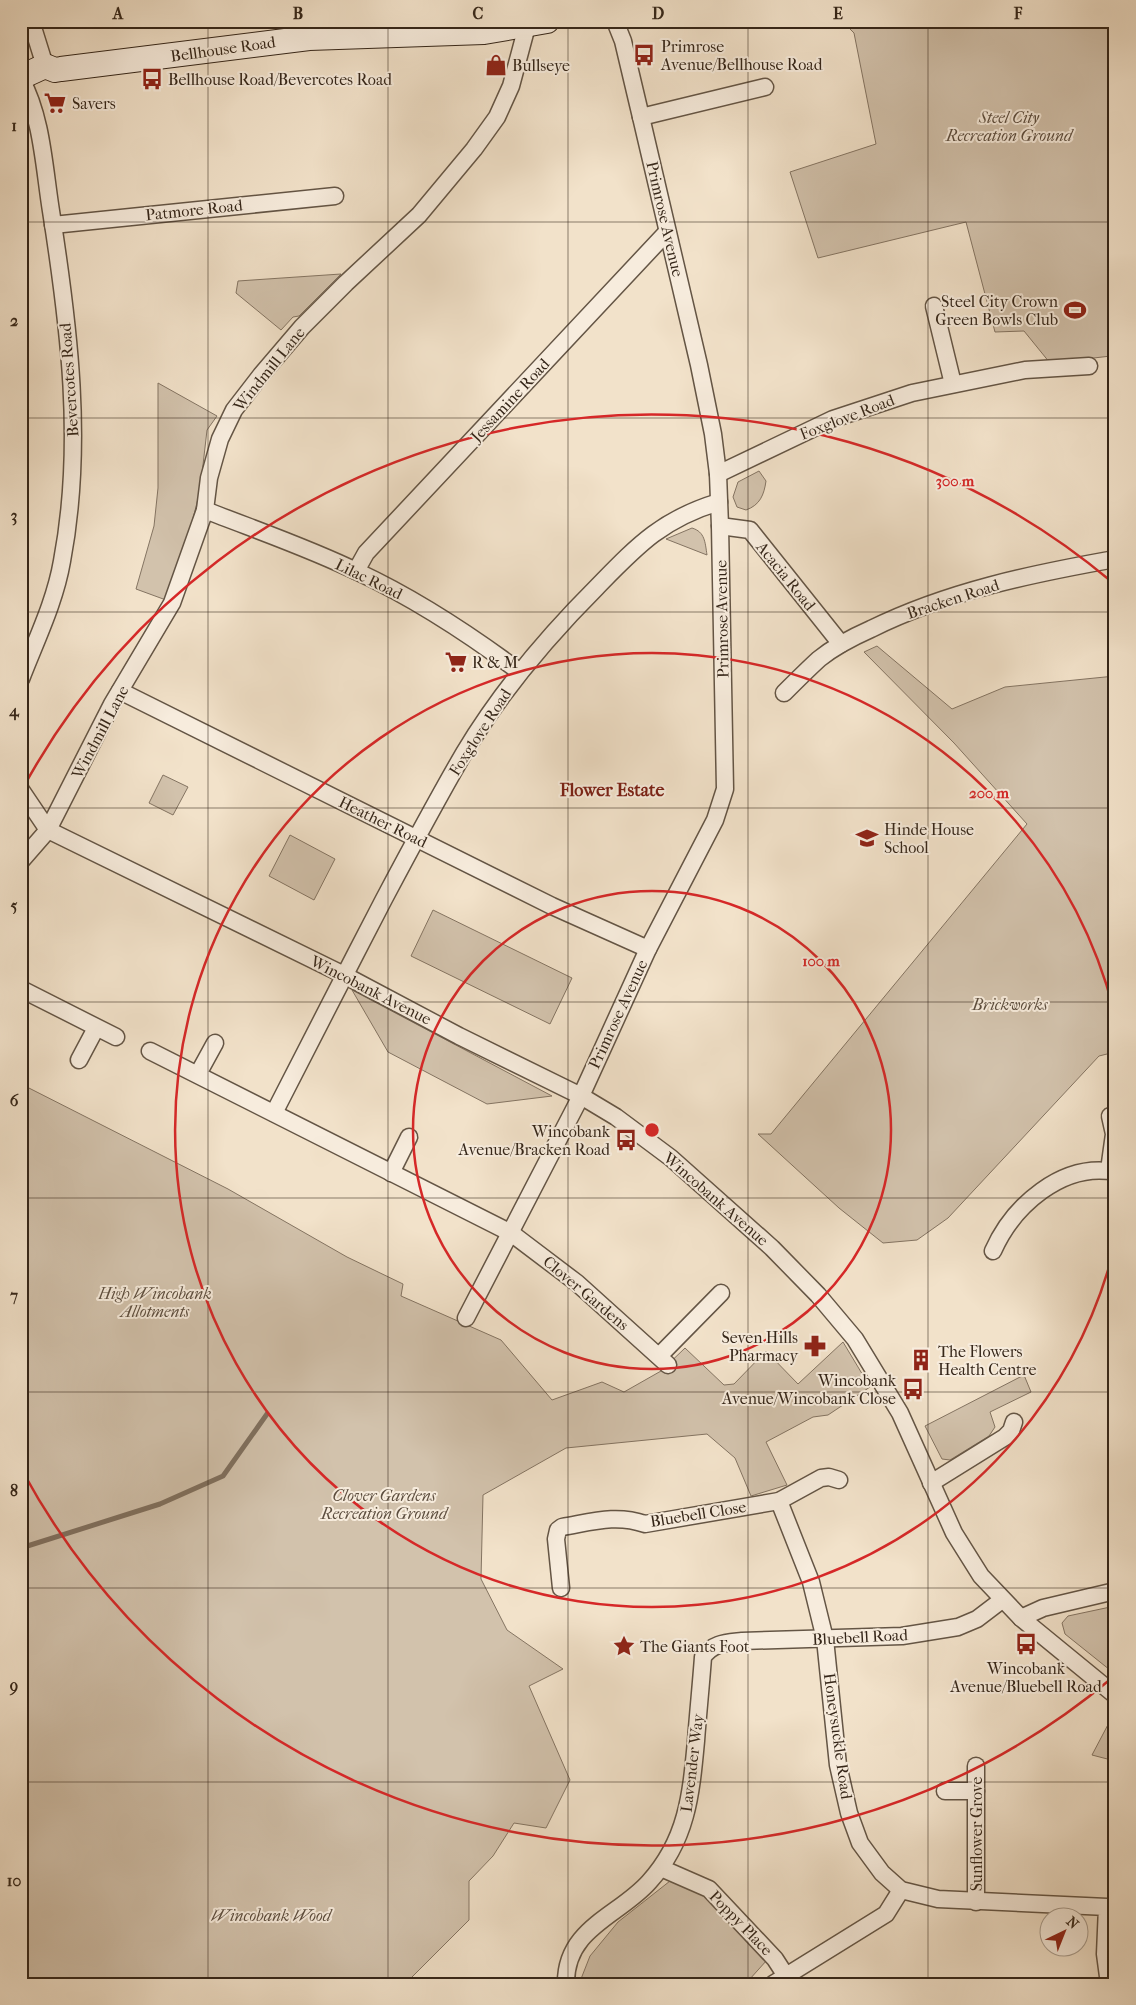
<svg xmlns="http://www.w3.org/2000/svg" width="1136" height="2005" font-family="'IM FELL French Canon',serif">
<rect width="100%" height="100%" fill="#f2e2ca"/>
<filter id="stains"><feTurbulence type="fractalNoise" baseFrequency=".004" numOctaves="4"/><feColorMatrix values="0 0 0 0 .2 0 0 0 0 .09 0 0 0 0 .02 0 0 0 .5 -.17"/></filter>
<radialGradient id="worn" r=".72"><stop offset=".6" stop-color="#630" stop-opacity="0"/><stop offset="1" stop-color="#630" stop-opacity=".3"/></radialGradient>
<!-- green -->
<g fill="#d2c2ac" stroke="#847462">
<path d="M 842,21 L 1115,21 L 1115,367 L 1111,356 L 1050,363 L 1024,331 L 995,332 L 966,222 L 818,258 L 790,172 L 876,144 L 854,33 Z"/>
<path d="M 341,274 L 299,316 L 293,317 L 281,330 L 236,293 L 238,281 Z"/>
<path d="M 158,383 L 217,416 L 207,430 L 200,491 L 189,534 L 166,600 L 136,589 L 154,526 L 158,488 Z"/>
<path d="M 759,471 L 766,481 C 764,495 760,505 746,510 L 737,507 L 733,497 L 738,482 Z"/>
<path d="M 692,528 C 705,532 705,542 707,555 L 666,539 Z"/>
<path d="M 877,646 L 952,709 L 1005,687 L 1115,676 L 1115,1052 L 1099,1056 L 948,1218 L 917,1240 L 883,1243 L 839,1208 L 758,1134 L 771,1134 L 1027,824 L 954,743 L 864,652 Z"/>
<path d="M 163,775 L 188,787 L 173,815 L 149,803 Z"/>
<path d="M 290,835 L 335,859 L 314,900 L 269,876 Z"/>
<path d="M 433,910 L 572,978 L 550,1024 L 411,956 Z"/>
<path d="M 352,990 L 552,1096 L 487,1104 L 388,1052 Z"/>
<path d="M 21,1084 L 228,1189 L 347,1257 L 403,1284 L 401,1296 L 501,1340 L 552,1400 L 602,1382 L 624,1392 L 661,1371 L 685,1348 L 724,1385 L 734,1384 L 766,1351 L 798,1384 L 843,1342 L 870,1387 L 828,1415 L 813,1417 L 766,1442 L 787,1485 L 751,1496 L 735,1458 L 707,1434 L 566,1448 L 483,1495 L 481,1579 L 507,1630 L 563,1669 L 529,1686 L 570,1780 L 546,1828 L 514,1823 L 493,1856 L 469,1881 L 469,1920 L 405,1984 L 21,1984 Z"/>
<path d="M 1024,1375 L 1031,1392 L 990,1412 L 995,1427 L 989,1436 L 950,1460 L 942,1459 L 925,1426 Z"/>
<path d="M 1115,1606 L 1115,1674 L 1065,1634 L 1062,1623 L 1068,1616 Z"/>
<path d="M 1112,1717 L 1115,1718 L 1115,1761 L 1092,1755 Z"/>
<path d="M 670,1881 L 689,1885 L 714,1898 L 767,1960 L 749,1980 L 751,1984 L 579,1984 L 590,1956 L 618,1922 Z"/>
</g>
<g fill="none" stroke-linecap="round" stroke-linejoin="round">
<!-- stream -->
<path stroke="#80705f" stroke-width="5" d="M 21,1548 L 160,1504 L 223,1476 L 267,1414"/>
<!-- street casing -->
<g stroke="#645545" stroke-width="19">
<g id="street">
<path d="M 31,21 L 45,66"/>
<path d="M 21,79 C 42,117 44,167 51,211 C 69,326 84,445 62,561 C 55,602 36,640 21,679"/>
<path d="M 641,117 L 765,87"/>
<path d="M 53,225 L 335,196"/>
<path d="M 934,306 L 953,384"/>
<path d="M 718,474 L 833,419 L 912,393 L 1025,370 L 1089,366"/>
<path d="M 205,510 C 256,530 309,548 358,572 C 416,599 469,634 520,672"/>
<path d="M 720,526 L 750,530 L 841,644"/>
<path d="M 356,571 L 366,553 L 667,232"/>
<path d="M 120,691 L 552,906 L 648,949"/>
<path d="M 784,693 C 795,682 807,670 819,659 C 835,646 853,637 871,629 C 948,591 1031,574 1115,559"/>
<path d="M 21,790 L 48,830 L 344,975 L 459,1036 L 581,1096 L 616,1117 L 671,1158 L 772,1248 L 818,1295 L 855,1339 L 900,1413 L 954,1533 L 981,1576 L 1021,1618 L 1115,1695"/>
<path d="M 21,861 L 48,830 L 112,704 L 172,603 L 205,510 L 209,478 L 220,439 L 234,410 L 261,375 L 302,327 L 346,283 L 419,215 L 474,149 L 497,117 L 511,86 L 527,26"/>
<path d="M 21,989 L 116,1037"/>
<path d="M 150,1051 L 511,1233 L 577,1283 L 668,1365"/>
<path d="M 79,1060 L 96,1028"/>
<path d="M 198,1074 L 215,1043"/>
<path d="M 274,1113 C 311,1041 347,970 384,899 C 410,850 436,801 464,753 C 500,693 547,637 597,587 C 637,546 662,519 719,502"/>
<path d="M 1109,1170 L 1114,1134 L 1110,1116"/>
<path d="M 391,1173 L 409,1137"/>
<path d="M 993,1251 C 1013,1206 1062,1162 1115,1172"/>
<path d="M 466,1318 L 581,1096 L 648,949 L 715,820 L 725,789 L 720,526 L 718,474 L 713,434 L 699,365 L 641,117 L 623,41 L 615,21"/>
<path d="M 659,1356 L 721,1293"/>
<path d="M 931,1483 L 1005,1437 L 1011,1431 L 1014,1422"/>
<path d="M 779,1501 L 811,1582 L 825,1639 L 838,1765 L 849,1813 L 860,1843 L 882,1873 L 901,1890 L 938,1899 L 1107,1907 L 1105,1954 L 1109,1984"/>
<path d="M 561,1588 L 556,1539 L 558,1530 L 562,1527 C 592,1522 616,1514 645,1524 L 779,1501 L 821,1478 L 829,1477 L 839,1480"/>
<path d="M 1021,1618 L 1043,1608 L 1115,1591"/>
<path d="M 945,1791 L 976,1791"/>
<path d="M 661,1868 L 709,1889 L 775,1959 L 786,1976 L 886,1914 L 901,1890"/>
<path d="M 976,1902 L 976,1766"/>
<path d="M 566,1984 C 565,1928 619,1916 649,1882 C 687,1840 691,1795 696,1741 C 698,1713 701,1685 703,1657 C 713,1643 725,1643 742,1641 L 902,1636 L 958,1627 L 977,1619 L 1002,1600"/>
<path d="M 773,1984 L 786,1976"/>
</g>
</g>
<!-- secondary casing -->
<g stroke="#352619" stroke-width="26">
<path id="secondary" d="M 21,77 L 45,66 L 55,70 L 61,69 L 309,38 L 484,32 L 547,21"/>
</g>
<!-- street -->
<use href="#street" stroke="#f7ecdd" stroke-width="16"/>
<!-- secondary -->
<use href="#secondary" stroke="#f7ecdd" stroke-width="24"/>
</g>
<!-- grid -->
<path fill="none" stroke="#352619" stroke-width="1" stroke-opacity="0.55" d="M 208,21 L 208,1984M 388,21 L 388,1984M 568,21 L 568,1984M 748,21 L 748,1984M 928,21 L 928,1984M 21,222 L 1115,222M 21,418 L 1115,418M 21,612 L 1115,612M 21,808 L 1115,808M 21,1002 L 1115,1002M 21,1198 L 1115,1198M 21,1392 L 1115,1392M 21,1588 L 1115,1588M 21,1782 L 1115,1782"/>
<!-- distance rings -->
<g fill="none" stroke="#d62828" stroke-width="2.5">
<circle cx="652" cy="1130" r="239"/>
<path d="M1114 1249A477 477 0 1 1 1114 1011"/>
<path d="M1112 1678A716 716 0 0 1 23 1472M23 788A716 716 0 0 1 1112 582"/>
</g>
<!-- icons -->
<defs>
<g id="bus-bare" transform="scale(1.725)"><path d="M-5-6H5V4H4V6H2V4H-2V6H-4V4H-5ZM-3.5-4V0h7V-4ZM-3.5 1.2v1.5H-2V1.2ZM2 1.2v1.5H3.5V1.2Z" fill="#8f2418" stroke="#f7ecdd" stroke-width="2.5" paint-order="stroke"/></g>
<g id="shop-bare" transform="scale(1.725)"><path d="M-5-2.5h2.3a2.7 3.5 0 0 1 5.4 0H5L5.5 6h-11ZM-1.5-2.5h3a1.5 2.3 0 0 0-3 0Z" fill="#8f2418" stroke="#f7ecdd" stroke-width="2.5" paint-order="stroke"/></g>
<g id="supermarket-bare" transform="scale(1.725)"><path d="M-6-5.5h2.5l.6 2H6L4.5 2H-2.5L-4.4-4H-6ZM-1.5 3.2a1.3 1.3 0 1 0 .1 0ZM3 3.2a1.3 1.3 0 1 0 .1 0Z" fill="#8f2418" stroke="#f7ecdd" stroke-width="2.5" paint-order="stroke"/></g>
<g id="stadium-bare" transform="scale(1.725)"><path d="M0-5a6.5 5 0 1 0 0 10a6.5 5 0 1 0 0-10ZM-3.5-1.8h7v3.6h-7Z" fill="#8f2418" stroke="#f7ecdd" stroke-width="2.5" paint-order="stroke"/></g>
<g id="school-bare" transform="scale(1.725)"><path d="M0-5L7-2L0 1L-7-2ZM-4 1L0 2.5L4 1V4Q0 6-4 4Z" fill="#8f2418" stroke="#f7ecdd" stroke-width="2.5" paint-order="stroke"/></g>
<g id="pharmacy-bare" transform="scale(1.725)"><path d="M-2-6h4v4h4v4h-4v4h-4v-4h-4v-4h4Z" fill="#8f2418" stroke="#f7ecdd" stroke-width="2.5" paint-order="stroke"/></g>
<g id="building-bare" transform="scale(1.725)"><path d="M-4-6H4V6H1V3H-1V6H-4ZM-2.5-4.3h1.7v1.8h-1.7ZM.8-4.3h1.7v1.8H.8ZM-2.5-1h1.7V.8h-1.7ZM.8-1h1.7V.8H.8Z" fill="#8f2418" stroke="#f7ecdd" stroke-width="2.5" paint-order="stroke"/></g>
<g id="sight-bare" transform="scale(1.725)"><path d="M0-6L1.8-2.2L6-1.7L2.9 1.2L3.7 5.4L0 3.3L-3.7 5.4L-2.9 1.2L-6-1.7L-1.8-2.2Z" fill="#8f2418" stroke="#f7ecdd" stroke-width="2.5" paint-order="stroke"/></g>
</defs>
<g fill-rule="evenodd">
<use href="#bus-bare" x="644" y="55"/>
<use href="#shop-bare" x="496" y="65"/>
<use href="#bus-bare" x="152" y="79"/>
<use href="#supermarket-bare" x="55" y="103"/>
<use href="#stadium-bare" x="1075" y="310"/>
<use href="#supermarket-bare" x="456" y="662"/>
<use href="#school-bare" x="867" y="838"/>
<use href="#bus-bare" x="626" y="1140"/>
<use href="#pharmacy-bare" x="815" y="1346"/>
<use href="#building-bare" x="921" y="1360"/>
<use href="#bus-bare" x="913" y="1389"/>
<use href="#bus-bare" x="1026" y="1644"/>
<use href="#sight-bare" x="624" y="1646"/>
</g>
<g text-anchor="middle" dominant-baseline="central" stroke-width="4" stroke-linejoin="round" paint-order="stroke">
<!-- poi labels -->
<g font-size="16" fill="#352619" stroke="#f7ecdd" text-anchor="start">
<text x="661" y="46">Primrose<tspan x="661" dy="18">Avenue/Bellhouse Road</tspan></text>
<text x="512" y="65">Bullseye</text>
<text x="168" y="79">Bellhouse Road/Bevercotes Road</text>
<text x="72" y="103">Savers</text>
<text x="1058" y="301" text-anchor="end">Steel City Crown<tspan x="1058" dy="18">Green Bowls Club</tspan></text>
<text x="472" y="662">R &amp; M</text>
<text x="884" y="829">Hinde House<tspan x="884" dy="18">School</tspan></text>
<text x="610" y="1131" text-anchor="end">Wincobank<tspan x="610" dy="18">Avenue/Bracken Road</tspan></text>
<text x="798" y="1337" text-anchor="end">Seven Hills<tspan x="798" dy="18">Pharmacy</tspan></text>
<text x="938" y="1351">The Flowers<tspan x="938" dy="18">Health Centre</tspan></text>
<text x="896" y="1380" text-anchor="end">Wincobank<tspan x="896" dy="18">Avenue/Wincobank Close</tspan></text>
<text x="640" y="1646">The Giants Foot</text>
<text x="1026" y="1668" text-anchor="middle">Wincobank<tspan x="1026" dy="18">Avenue/Bluebell Road</tspan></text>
</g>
<!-- street labels -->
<g font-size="16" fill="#352619" stroke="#f7ecdd">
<text transform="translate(223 49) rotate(-8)">Bellhouse Road</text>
<text transform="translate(194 210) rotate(-6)">Patmore Road</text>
<text transform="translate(665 219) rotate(77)">Primrose Avenue</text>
<text transform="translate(269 369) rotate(-51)">Windmill Lane</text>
<text transform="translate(69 380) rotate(-94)">Bevercotes Road</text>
<text transform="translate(510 400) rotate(-47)">Jessamine Road</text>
<text transform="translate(847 417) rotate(-21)">Foxglove Road</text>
<text transform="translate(786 576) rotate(51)">Acacia Road</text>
<text transform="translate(369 579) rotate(26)">Lilac Road</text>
<text transform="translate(953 599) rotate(-18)">Bracken Road</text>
<text transform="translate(722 619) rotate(-91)">Primrose Avenue</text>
<text transform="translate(100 732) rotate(-62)">Windmill Lane</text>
<text transform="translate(480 732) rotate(-57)">Foxglove Road</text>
<text transform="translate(383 822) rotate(26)">Heather Road</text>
<text transform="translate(371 990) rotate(27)">Wincobank Avenue</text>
<text transform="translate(618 1014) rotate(-65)">Primrose Avenue</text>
<text transform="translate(716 1199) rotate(41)">Wincobank Avenue</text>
<text transform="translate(586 1293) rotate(40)">Clover Gardens</text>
<text transform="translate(698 1514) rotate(-9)">Bluebell Close</text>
<text transform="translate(860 1637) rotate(-3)">Bluebell Road</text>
<text transform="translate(838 1736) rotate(82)">Honeysuckle Road</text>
<text transform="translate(692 1763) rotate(-83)">Lavender Way</text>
<text transform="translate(976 1834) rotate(-90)">Sunflower Grove</text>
<text transform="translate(741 1923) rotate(46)">Poppy Place</text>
</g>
<!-- park labels -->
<g font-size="16" font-style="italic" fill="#5c4d3e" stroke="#f7ecdd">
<text x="1009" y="117">Steel City<tspan x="1009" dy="18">Recreation Ground</tspan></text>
<text x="1010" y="1004">Brickworks</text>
<text x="155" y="1293">High Wincobank<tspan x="155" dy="18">Allotments</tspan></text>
<text x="384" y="1495">Clover Gardens<tspan x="384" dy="18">Recreation Ground</tspan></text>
<text x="271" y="1915">Wincobank Wood</text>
</g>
<!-- neighbourhood labels -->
<g font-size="18" font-weight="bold" fill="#7a1f14" stroke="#f7ecdd">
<text x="612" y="790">Flower Estate</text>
</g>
</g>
<circle cx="652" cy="1130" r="8" fill="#d62828" stroke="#f7ecdd" stroke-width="2.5"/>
<g font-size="15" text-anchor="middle" font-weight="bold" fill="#d62828" stroke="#f7ecdd" stroke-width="4" stroke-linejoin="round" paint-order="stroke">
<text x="955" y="486">300 m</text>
<text x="989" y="798">200 m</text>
<text x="821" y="966">100 m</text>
</g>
<!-- margin -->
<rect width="1136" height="2005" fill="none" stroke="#f2e2ca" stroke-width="55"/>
<!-- north arrow -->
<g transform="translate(1064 1932) rotate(43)"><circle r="24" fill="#f7ecdd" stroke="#a99d8f"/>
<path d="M0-4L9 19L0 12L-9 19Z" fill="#8f2418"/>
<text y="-8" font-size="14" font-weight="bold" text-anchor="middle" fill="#352619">N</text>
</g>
<rect x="28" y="28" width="1080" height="1950" fill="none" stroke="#352619" stroke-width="2"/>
<g font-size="16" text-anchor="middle" font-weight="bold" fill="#352619">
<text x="118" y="19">A</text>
<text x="298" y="19">B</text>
<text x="478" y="19">C</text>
<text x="658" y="19">D</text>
<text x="838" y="19">E</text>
<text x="1018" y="19">F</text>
<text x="14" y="131">1</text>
<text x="14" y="326">2</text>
<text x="14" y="521">3</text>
<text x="14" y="716">4</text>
<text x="14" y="911">5</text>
<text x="14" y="1106">6</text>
<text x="14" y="1301">7</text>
<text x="14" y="1496">8</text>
<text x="14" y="1691">9</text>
<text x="14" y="1886">10</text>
</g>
<rect width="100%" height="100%" filter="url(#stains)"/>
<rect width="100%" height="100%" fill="url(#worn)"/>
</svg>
